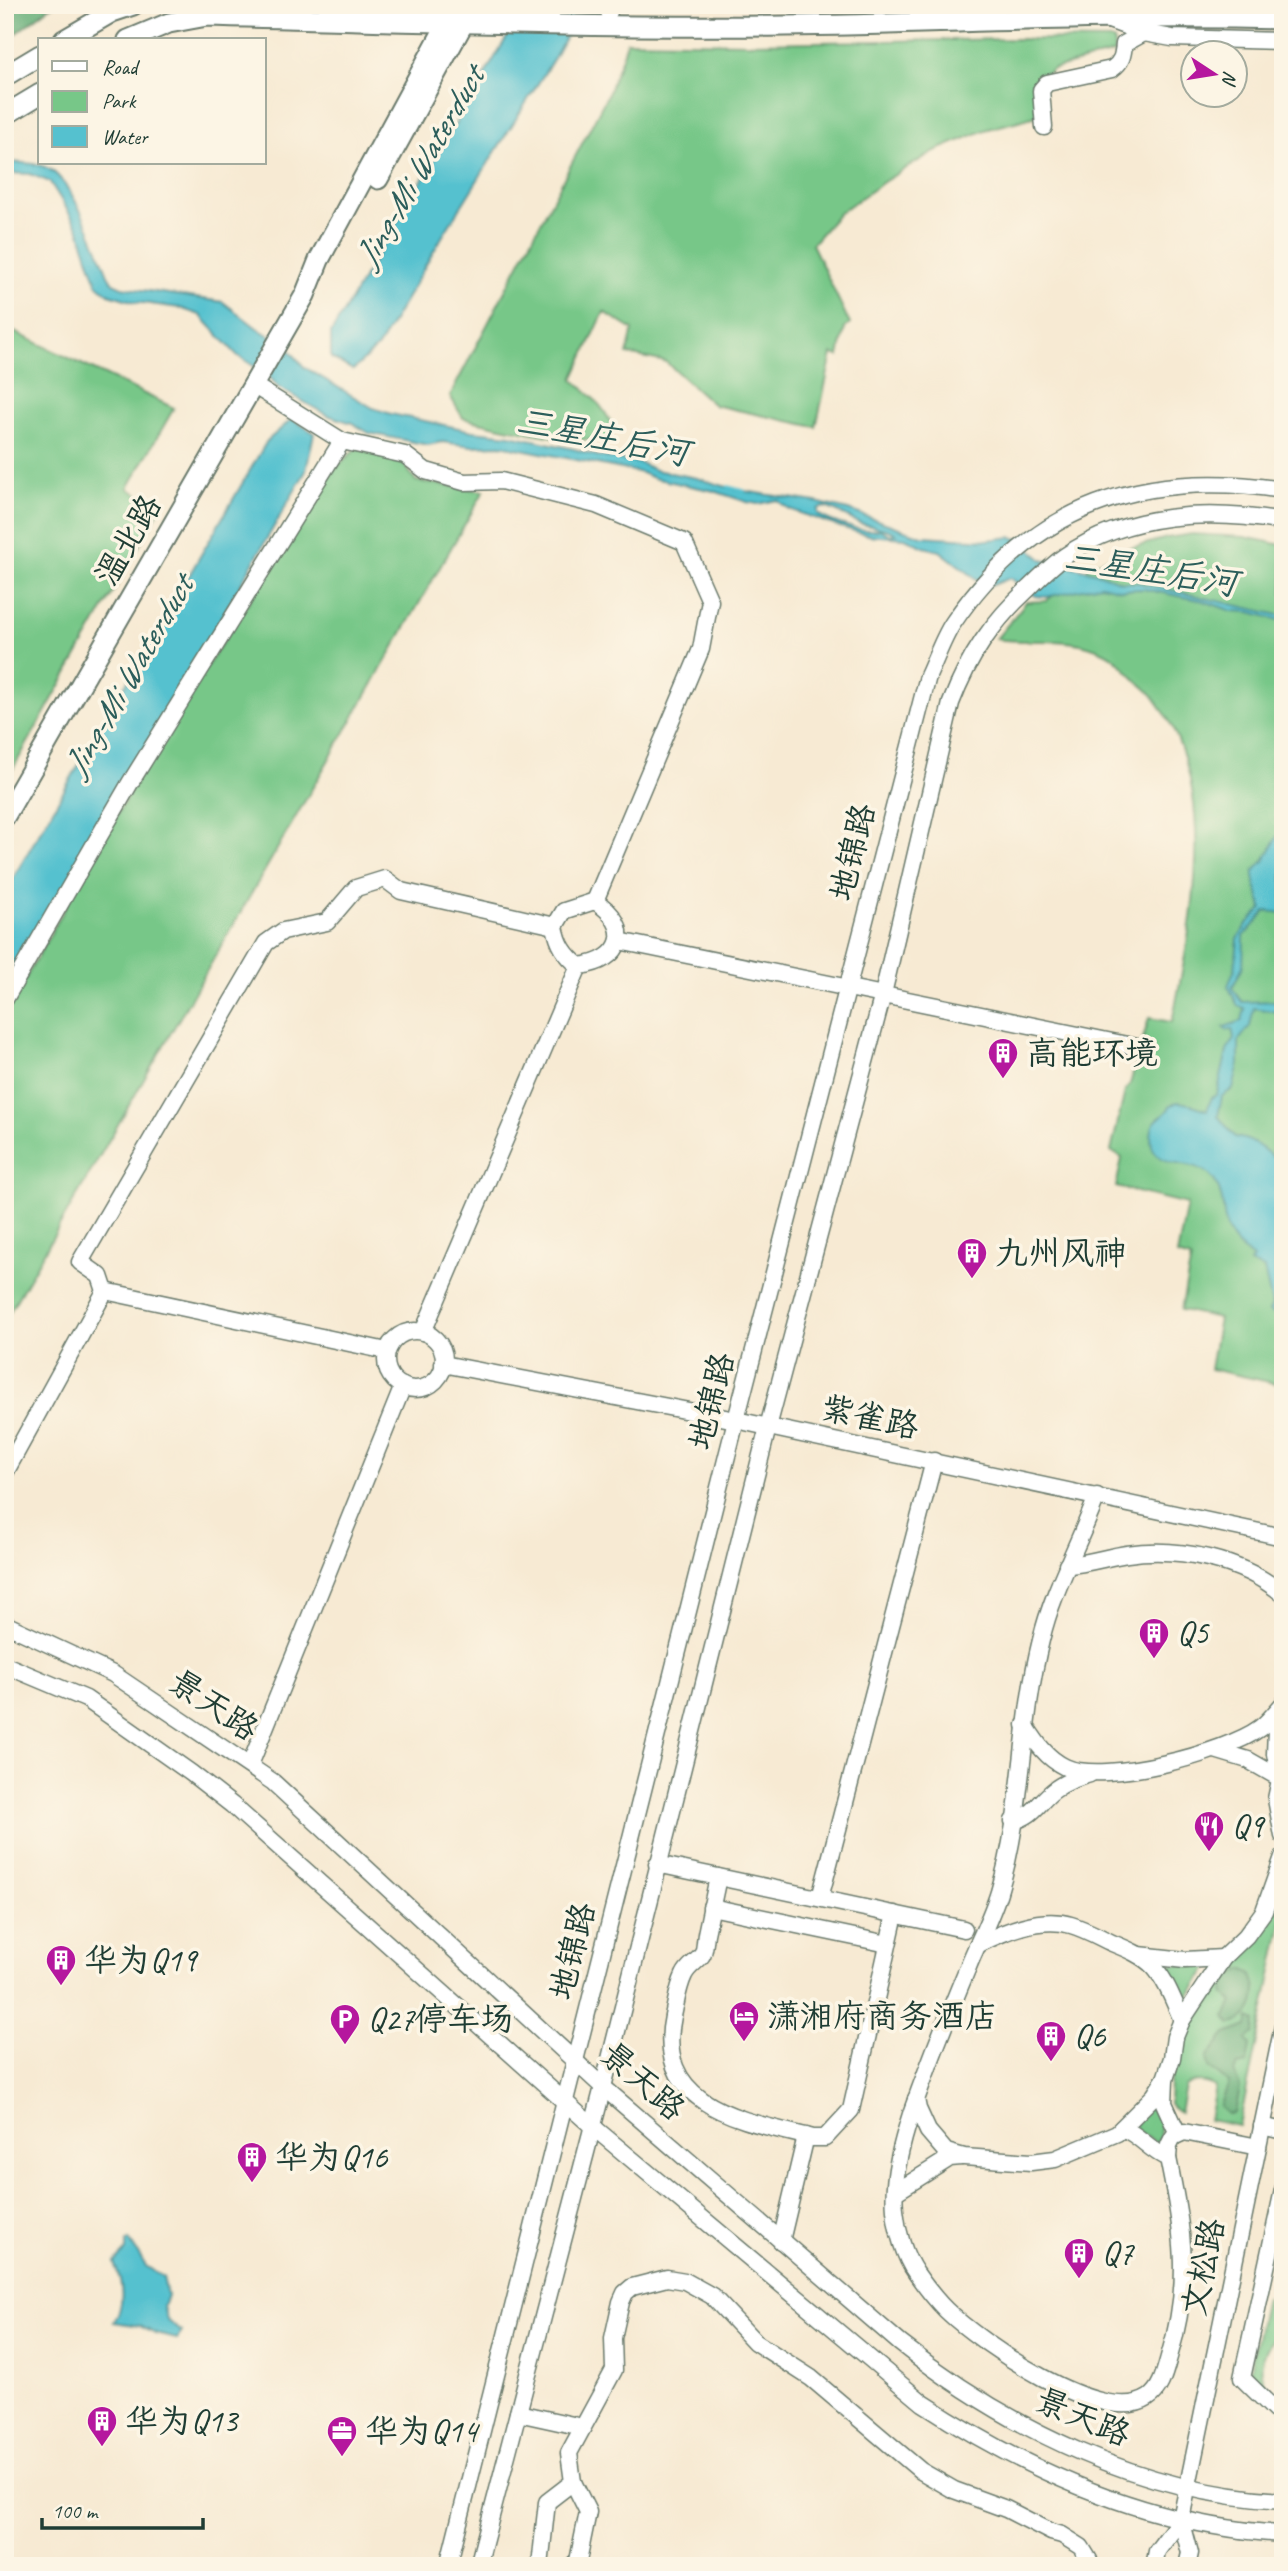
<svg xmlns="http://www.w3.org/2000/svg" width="1288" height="2571" font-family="Caveat,'LXGW WenKai TC',sans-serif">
<rect width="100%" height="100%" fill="#fcf5e5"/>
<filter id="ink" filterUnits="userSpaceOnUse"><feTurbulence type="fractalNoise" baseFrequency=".0143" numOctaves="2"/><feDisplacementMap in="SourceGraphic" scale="14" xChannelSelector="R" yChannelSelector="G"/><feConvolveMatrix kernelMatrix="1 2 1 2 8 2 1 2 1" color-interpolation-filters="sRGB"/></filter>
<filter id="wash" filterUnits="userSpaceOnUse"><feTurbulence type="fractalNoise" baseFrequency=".00686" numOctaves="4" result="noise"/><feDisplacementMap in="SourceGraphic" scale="28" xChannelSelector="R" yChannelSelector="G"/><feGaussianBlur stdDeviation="1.57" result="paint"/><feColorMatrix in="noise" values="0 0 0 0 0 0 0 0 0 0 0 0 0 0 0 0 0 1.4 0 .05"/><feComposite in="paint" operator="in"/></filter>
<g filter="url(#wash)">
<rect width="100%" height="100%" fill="#f7ead3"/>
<!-- green -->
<g fill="#77c788" stroke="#4b825e" stroke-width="2">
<path d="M 1018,39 L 1114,40 L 1114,53 L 1053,69 L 1034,83 L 1037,116 L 985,130 L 935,151 L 885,181 L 839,213 L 812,244 L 850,324 L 845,328 L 839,356 L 832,354 L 816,427 L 714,405 L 666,362 L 627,354 L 633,330 L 604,312 L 573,379 C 590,395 608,409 614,432 L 608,439 C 573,444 498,427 463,418 L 450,396 L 609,92 C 614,74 623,59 627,41 L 748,43 Z"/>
<path d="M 10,330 L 174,408 L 128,488 L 160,509 L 5,783 L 5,338 Z"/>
<path d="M 357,448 L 400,459 L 416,481 L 484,491 L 5,1320 L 5,1015 L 155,747 L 334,469 Z"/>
<path d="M 1192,534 L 1245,537 L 1283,545 L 1283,1385 L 1210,1369 L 1219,1318 L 1181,1310 L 1191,1259 L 1177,1255 L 1187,1204 L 1116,1187 L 1122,1158 L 1111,1151 L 1125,1091 L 1130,1084 L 1149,1018 L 1172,1022 C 1193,920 1222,786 1153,696 C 1148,689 1140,684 1134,678 C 1124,668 1118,659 1106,653 C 1069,634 1034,645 996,639 L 1026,602 L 1046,601 L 1090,566 L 1127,549 L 1167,538 Z"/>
<path d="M 1283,1879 L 1283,1919 L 1239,2126 L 1209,2120 L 1215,2087 C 1207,2082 1193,2080 1185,2086 L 1180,2112 L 1169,2104 L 1170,2082 L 1184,2028 Z"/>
<path d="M 1166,1964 L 1208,1965 L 1207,1969 L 1184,2004 L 1181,2004 L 1163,1969 Z"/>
<path d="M 1155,2101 L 1160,2107 L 1160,2137 L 1157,2143 L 1135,2130 L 1134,2121 Z"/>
<path d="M 1265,2298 L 1283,2300 L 1283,2326 C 1254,2359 1255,2377 1283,2410 L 1249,2375 Z"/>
</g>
<!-- forest -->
<g fill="#61ac74" stroke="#407454" stroke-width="2">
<path d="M 5,5 L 53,5 L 15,34 L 11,27 L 15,21 L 14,15 L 5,12 Z"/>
<path d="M 1242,1969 L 1251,1973 C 1253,1978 1256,1985 1256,1990 C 1256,2007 1247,2022 1230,2024 L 1226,2016 L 1233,2002 L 1225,1995 L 1223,1981 Z"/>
<path d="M 1249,2018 L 1255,2021 L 1254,2033 L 1246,2039 L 1250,2045 L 1247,2064 L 1237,2066 L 1234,2073 L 1240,2087 L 1235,2113 L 1228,2114 L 1220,2107 L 1229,2083 L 1209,2067 L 1207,2057 L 1226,2034 L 1247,2026 Z"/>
</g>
<!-- water -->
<g fill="#55c1cf" stroke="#3a7f82" stroke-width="2" fill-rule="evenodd">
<path d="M 526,5 L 583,5 L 554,58 L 442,237 L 378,347 L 353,370 L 331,358 L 331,333 Z"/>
<path d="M 5,162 C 19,163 36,162 49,169 C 73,182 98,249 108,275 L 113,283 L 122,287 L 223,302 L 257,328 L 287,347 L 304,367 L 373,408 L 391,414 L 473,431 L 511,435 L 574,449 L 598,456 L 640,463 L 655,470 L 697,478 L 737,490 L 816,502 L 848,510 L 922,536 L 988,540 L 1011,537 L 1018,539 L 1043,560 L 1095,572 L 1122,582 L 1140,583 L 1283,616 L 1283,621 L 1250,612 L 1232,611 L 1204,601 L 1143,589 L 1122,590 L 1101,585 L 1046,597 L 1036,596 L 1010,578 L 993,585 L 983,584 L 940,551 L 924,547 L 905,538 L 868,535 L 837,526 L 789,509 L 777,500 L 758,504 L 747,502 L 714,491 L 653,478 L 642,473 L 501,445 L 472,446 L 442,442 L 428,445 L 369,433 L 352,423 L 327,415 L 278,387 L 269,376 L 237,355 L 200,315 L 180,308 L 135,302 L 109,294 L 97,284 L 78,227 L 50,182 L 30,174 L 5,173 ZM 825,507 C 839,511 844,516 857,522 C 870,528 885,526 896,534 L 890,535 L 880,529 C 868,534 828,522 818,514 L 818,509 Z"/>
<path d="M 292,419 L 314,433 L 306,471 L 5,992 L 5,892 L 267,441 Z"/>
<path d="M 1283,827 L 1283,913 L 1266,911 L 1244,936 L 1243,966 L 1232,988 L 1242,1002 L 1283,1001 L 1283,1013 L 1254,1008 L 1250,1026 L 1239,1040 L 1239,1064 L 1233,1089 L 1222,1096 L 1218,1116 L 1235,1137 C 1257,1140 1266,1153 1283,1164 L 1283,1319 L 1269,1311 L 1272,1305 L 1264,1269 L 1250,1263 L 1253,1258 C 1245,1252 1237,1247 1231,1237 C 1220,1220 1227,1198 1214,1180 C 1197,1158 1174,1169 1157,1155 C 1149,1148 1150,1129 1155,1122 C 1158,1118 1164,1115 1167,1111 C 1170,1107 1172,1103 1178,1102 C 1186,1102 1201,1108 1207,1110 L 1212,1097 L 1217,1094 L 1227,1051 L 1234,1038 L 1232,1029 L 1226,1030 L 1224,1027 L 1242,1021 L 1245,1008 L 1238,1006 L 1228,986 L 1235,968 L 1238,939 L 1247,924 L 1262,909 C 1260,894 1253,886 1254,871 L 1264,861 Z"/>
<path d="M 129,2240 L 146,2266 L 163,2277 L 167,2295 L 163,2307 L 167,2320 L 182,2332 L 177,2339 L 156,2334 L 140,2326 L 114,2322 C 125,2304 123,2283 114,2263 L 126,2251 L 126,2242 Z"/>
</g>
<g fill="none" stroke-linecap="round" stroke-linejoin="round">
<!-- stream -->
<path stroke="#55c1cf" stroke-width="3.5" d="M 728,487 L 744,491"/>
</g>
</g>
<g filter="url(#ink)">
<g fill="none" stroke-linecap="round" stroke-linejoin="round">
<!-- minor casing -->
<g stroke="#6b7a6c" stroke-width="19">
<g id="minor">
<path d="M 609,12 L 609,5"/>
<path d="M 1109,20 L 1144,33 L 1172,38 L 1283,41"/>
<path d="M 1044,127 L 1041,90 L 1047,83 L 1112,69 C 1122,62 1123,55 1124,44 L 1144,33"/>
<path d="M 253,385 L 342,441 L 405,455 L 426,471 L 464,482 L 501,481 L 596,505 L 684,542 L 710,601 L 701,649 L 595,901"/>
<path d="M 595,901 C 634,926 624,961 579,966 C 565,955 558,944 555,926 L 564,911 Z"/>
<path d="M 619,941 L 1137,1047"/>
<path d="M 5,999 L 130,783 L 342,441"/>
<path d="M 105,1291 L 387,1351"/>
<circle cx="415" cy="1360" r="29"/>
<path d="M 423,1332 L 579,966"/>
<path d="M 443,1364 L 736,1420 L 1283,1537"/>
<path d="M 5,1473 L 105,1291 L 100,1276 L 80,1262 L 266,943 L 283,931 L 327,922 L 356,888 L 385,879 L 401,891 L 555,926"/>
<path d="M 1097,1496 C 1079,1545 1053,1589 1041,1640 C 1020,1723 1024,1811 999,1892 C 991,1918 978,1942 968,1967 C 948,2015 929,2063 912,2111 C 902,2142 892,2177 895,2210 C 897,2231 904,2256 916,2273 C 925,2286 935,2299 946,2310 C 979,2342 1102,2428 1148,2398 C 1161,2390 1165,2371 1169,2357 C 1192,2282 1183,2232 1168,2158 L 1169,2145 L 1173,2137 L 1184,2132 L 1258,2147"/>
<path d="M 1067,1565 C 1087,1564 1107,1557 1127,1554 C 1179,1546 1242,1560 1283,1594"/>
<path d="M 5,1624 L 113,1674 L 273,1782 L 603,2087 L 900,2343 C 1009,2429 1142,2494 1283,2501"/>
<path d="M 5,1665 L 86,1699 L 191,1773 L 232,1805 L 592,2126 L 923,2403 C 1030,2473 1153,2527 1283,2534"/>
<path d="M 1282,1709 L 1276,1729 L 1275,1754 L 1280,1780 L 1276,1799 L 1283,1836"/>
<path d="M 1025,1725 C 1036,1742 1046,1758 1065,1767 C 1104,1785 1226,1753 1260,1728 C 1268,1722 1275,1713 1282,1705"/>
<path d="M 1215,1750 L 1248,1760 L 1283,1780"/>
<path d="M 250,1765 L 403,1386"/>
<path d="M 1013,1821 C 1034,1816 1037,1804 1053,1791 C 1064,1782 1077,1778 1090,1774"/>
<path d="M 657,1864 L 964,1929"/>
<path d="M 718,1877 C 714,1896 710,1915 706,1934 C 705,1940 705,1951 702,1955 C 697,1962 688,1966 684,1975 C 678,1987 676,2003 673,2016 C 653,2109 747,2121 813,2138 L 825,2138 L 851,2110 L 895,1914"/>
<path d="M 820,1898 L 934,1461"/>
<path d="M 711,1907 L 888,1944"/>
<path d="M 977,1945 C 1005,1931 1040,1916 1071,1925 C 1085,1929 1099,1937 1112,1943 C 1127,1949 1142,1955 1154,1967 C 1167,1982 1174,2002 1182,2020"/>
<path d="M 1139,1955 L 1185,1960 L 1223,1958"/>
<path d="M 916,2099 L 918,2109 L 928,2131 L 946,2152 L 964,2157 L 1031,2162 L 1055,2159 L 1117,2133 L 1154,2096 L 1165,2079"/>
<path d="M 1262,2126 L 1283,2131"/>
<path d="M 1122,2128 C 1140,2135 1151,2152 1168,2158"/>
<path d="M 1178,2134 L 1164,2103 L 1165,2079 L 1172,2058 L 1175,2037 L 1182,2020 L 1223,1958 L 1246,1936 L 1264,1911 L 1283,1857"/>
<path d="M 1283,2190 L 1242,2378 L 1283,2418"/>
<path d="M 896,2192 L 950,2158 L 961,2157"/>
<path d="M 781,2241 L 806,2136"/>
<path d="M 518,2413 L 582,2427"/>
<path d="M 573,2482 L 588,2512 L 578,2561 L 573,2566"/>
<path d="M 1181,2519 L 1190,2553 L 1187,2566"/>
<path d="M 448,2566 L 736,1420 L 928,676 C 936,659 943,638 953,623 C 1033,504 1145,469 1283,490"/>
<path d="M 478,2566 L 603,2087 L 768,1427 L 883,994 L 951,703 C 969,656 992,622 1029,588 C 1040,577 1052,565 1065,556 C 1128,512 1210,509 1283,522"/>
<path d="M 540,2566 L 547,2502 L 573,2482 L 569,2453 L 614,2370 L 613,2338 L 621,2302 L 625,2293 L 632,2287 L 667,2278 L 685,2281 L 712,2296 L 755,2342 L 811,2378 L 921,2471 L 954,2490 L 1006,2509 L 1051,2532 L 1062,2535 L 1081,2547 L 1089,2560 L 1090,2566"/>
<path d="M 1154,2566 L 1157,2551 L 1181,2519 L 1283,2026"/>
</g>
</g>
<!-- major casing -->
<g stroke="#6b7a6c" stroke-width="23">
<g id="major">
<path d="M 327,5 L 550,11"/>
<path d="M 947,10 L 998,5"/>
<path d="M 64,40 L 112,12 L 133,5"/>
<path d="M 128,40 L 169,23 L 207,16 C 400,21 593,28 785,26 C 951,24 1117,14 1283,19"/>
<path d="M 5,76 L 40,55"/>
<path d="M 5,115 L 40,94"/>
<path d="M 378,179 L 468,15"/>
<path d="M 5,816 L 305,295 L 319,260 L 455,9"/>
</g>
</g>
<!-- minor -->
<use href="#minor" stroke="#fff" stroke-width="16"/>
<!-- major -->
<use href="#major" stroke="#fff" stroke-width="19"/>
</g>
</g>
<!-- icons -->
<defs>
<g id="building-pin" transform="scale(1.575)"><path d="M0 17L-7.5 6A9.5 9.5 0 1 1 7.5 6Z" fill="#b5179e" stroke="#fcf5e5"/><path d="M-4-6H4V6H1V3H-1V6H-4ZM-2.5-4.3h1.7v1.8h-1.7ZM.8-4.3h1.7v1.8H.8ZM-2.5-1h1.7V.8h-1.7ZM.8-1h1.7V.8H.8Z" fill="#fff"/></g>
<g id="restaurant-pin" transform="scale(1.575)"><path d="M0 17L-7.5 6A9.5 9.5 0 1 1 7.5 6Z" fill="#b5179e" stroke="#fcf5e5"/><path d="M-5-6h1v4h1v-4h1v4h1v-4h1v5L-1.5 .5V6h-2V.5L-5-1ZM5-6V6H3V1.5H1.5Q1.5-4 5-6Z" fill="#fff"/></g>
<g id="hotel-pin" transform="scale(1.575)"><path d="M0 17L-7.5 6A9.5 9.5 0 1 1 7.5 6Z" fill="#b5179e" stroke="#fcf5e5"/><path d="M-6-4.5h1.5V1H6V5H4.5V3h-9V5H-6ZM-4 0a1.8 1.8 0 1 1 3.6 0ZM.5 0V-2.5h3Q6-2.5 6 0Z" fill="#fff"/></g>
<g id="parking-pin" transform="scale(1.575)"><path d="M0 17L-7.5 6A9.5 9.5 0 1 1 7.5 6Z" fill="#b5179e" stroke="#fcf5e5"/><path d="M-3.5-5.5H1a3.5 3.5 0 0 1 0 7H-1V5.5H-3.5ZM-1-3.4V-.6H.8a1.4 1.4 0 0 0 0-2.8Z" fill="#fff"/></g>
<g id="office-pin" transform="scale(1.575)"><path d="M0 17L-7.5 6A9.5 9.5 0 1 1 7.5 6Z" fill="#b5179e" stroke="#fcf5e5"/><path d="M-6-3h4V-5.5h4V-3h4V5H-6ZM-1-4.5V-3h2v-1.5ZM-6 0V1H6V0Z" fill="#fff"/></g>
</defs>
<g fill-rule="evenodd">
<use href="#building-pin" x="1003" y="1053"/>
<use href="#building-pin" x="972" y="1253"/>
<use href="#building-pin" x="1154" y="1633"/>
<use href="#restaurant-pin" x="1209" y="1826"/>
<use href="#building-pin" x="61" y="1960"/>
<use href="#hotel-pin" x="744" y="2016"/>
<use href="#parking-pin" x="345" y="2019"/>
<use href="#building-pin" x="1051" y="2036"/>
<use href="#building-pin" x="252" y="2157"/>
<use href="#building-pin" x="1079" y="2253"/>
<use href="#building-pin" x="102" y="2421"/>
<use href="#office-pin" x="342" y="2431"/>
</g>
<g text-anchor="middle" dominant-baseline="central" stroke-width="7" stroke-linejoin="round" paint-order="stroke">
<!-- street labels -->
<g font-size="33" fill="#1f3d34" stroke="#fcf5e5">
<text transform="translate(128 540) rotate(-60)">温北路</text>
<text transform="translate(852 852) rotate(-76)">地锦路</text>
<text transform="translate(711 1401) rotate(-76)">地锦路</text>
<text transform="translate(870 1417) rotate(12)">紫雀路</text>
<text transform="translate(214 1705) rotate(34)">景天路</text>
<text transform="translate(572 1951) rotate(-76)">地锦路</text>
<text transform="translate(643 2081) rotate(41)">景天路</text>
<text transform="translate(1203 2267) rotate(-78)">文松路</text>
<text transform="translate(1083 2417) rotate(23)">景天路</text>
</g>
<!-- poi labels -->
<g font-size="33" fill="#1f3d34" stroke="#fcf5e5" text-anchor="start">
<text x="1026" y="1053">高能环境</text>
<text x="995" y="1253">九州风神</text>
<text x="1177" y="1633">Q5</text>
<text x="1232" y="1826">Q9</text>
<text x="84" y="1960">华为Q19</text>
<text x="767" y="2016">潇湘府商务酒店</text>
<text x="368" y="2019">Q27停车场</text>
<text x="1074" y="2036">Q6</text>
<text x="275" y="2157">华为Q16</text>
<text x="1102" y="2253">Q7</text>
<text x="125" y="2421">华为Q13</text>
<text x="365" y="2431">华为Q14</text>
</g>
<!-- water labels -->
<g font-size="35" font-style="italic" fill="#2c5e5b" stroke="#fcf5e5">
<text transform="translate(419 167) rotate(-60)">Jing-Mi Waterduct</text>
<text transform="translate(603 437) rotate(11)">三星庄后河</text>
<text transform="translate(1151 570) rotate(9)">三星庄后河</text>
<text transform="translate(128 676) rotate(-60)">Jing-Mi Waterduct</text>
</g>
</g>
<!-- margin -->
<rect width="1288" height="2571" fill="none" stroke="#fcf5e5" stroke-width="28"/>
<!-- legend -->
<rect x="38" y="38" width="228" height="126" fill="#fcf5e5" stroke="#a4ab9e" stroke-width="2"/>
<rect x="52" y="61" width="35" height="10" fill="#ffffff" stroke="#a4ab9e" stroke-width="2"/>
<text x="102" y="74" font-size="21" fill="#1f3d34">Road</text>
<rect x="52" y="91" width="35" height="21" fill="#77c788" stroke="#a4ab9e" stroke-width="2"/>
<text x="102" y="108" font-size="21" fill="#1f3d34">Park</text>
<rect x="52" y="126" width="35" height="21" fill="#55c1cf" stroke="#a4ab9e" stroke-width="2"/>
<text x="102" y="144" font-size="21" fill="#1f3d34">Water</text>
<!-- north arrow -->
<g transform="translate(1214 74) rotate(102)"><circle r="33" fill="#fcf5e5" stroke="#a4ab9e" stroke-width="2"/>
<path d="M0-5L12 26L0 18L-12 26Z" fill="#b5179e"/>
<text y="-10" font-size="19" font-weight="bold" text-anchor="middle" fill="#1f3d34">N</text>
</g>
<!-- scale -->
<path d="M42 2518v10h161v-10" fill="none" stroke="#1f3d34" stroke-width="3.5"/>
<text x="52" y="2518" font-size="21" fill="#1f3d34" stroke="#fcf5e5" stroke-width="5" paint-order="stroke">100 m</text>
</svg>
